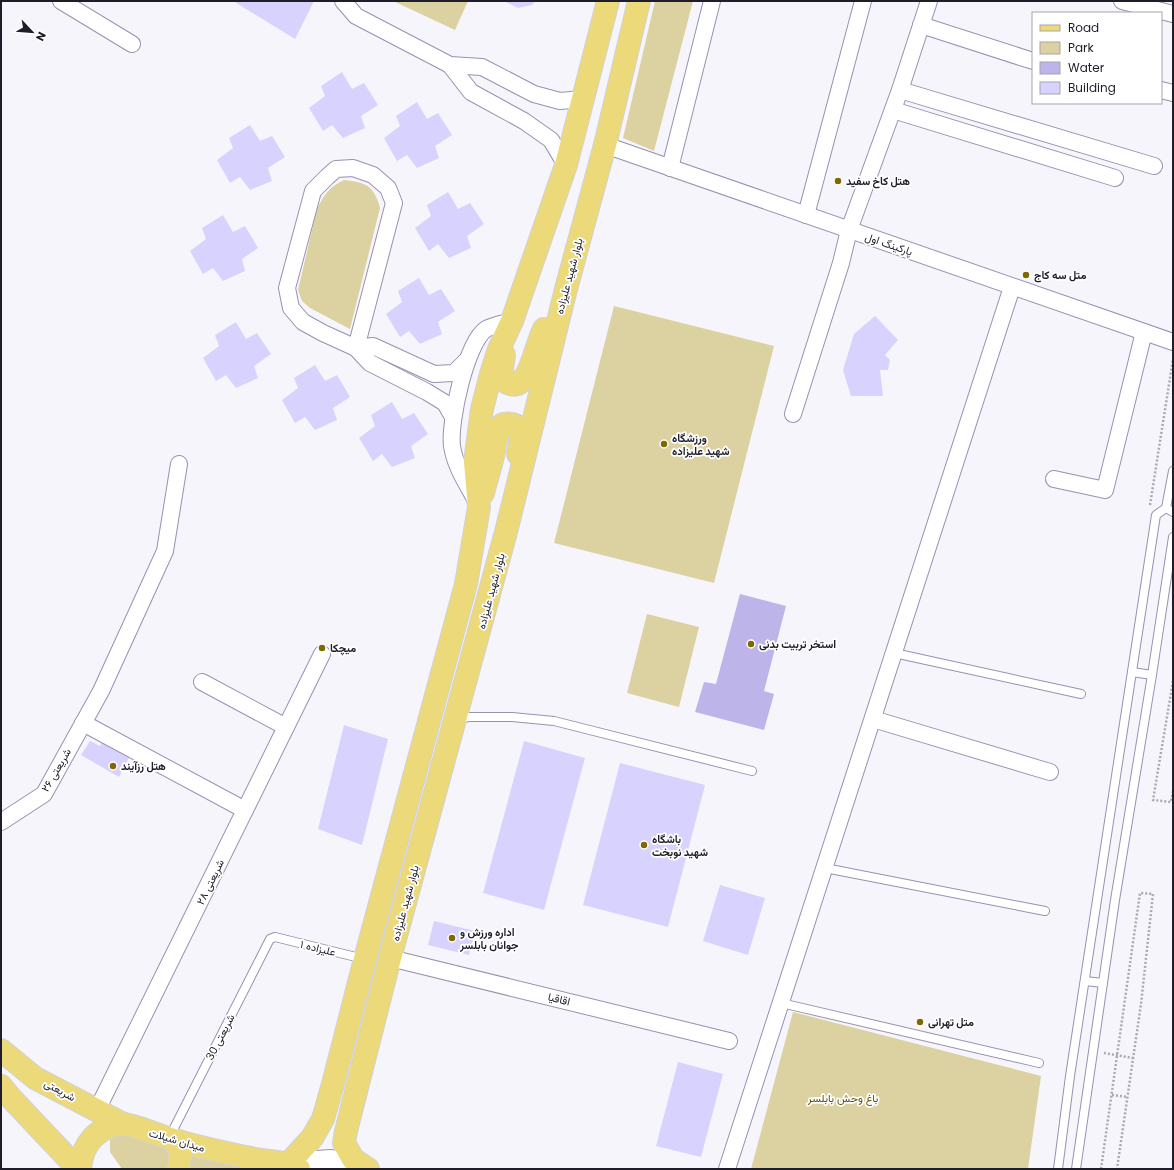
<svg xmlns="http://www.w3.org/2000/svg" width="1174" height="1170" font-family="Poppins,Vazirmatn,sans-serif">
<rect width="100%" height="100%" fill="#f6f5fc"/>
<!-- green -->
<g fill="#dcd1a1">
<path d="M 393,1 L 468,1 L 455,30 Z"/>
<path d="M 655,1 L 693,1 L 654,151 L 623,138 Z"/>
<path d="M 344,180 C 366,182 374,186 380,208 L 350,329 L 310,308 L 302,301 L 298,290 L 317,209 C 324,195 329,187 344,180 Z"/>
<path d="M 614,306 L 774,346 L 714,583 L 554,543 Z"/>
<path d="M 647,614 L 699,627 L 679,707 L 627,693 Z"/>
<path d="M 793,1012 L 1041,1076 L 1028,1169 L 751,1169 Z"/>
<path d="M 119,1134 L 158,1143 L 167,1149 L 170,1162 L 166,1169 L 122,1169 L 110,1152 L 110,1140 Z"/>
<path d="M 188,1148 L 272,1169 L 187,1169 Z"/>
</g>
<!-- water -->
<path fill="#bdb5ea" d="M 740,594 L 786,606 L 764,691 L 774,694 L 764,730 L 695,712 L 704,682 L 716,684 Z"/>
<!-- building -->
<g fill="#d8d2fe">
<path d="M 233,1 L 314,1 L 295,39 Z"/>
<path d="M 504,1 L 535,1 L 532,5 L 518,8 Z"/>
<path d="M 342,72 L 352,89 L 364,83 L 378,105 L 361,116 L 365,128 L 343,138 L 332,125 L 323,131 L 309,108 L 325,96 L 321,86 Z"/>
<path d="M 417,102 L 427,119 L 438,113 L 452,135 L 435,146 L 439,158 L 417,168 L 407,155 L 397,161 L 384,138 L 400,126 L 396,116 Z"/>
<path d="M 250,125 L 260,141 L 272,136 L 285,157 L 268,168 L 272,181 L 250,190 L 240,177 L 230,183 L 217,160 L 233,148 L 229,138 Z"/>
<path d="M 448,192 L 458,209 L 470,203 L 484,224 L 467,236 L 471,248 L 449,258 L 438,244 L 429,251 L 415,228 L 431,216 L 427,205 Z"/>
<path d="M 223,215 L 233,232 L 245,226 L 258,248 L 242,259 L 245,271 L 223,281 L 213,268 L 203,274 L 190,251 L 206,239 L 202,228 Z"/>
<path d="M 419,278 L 429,295 L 441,289 L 455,311 L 438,322 L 442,334 L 420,344 L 409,331 L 400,337 L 386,314 L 402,302 L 398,291 Z"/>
<path d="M 875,316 L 898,340 L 885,355 L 890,360 L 888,370 L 880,370 L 883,396 L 851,396 L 843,370 L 854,334 Z"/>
<path d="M 236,322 L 246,339 L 257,333 L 271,354 L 254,366 L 258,378 L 236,388 L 226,375 L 216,381 L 203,358 L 219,346 L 215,335 Z"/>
<path d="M 315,365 L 325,381 L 337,375 L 350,397 L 333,408 L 337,420 L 315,430 L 305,417 L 295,423 L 282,400 L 298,388 L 294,378 Z"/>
<path d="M 392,402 L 402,419 L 414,413 L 428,434 L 411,446 L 415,458 L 392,467 L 382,454 L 373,461 L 359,438 L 375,426 L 371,415 Z"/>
<path d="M 344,725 L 388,739 L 362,845 L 318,829 Z"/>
<path d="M 104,739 L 131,754 L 119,777 L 81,755 L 90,741 L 100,746 Z"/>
<path d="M 524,741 L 585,758 L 544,910 L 483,893 Z"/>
<path d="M 620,763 L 705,785 L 668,927 L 583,905 Z"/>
<path d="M 720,885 L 765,898 L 748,955 L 703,941 Z"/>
<path d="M 434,921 L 475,931 L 469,955 L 428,945 Z"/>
<path d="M 678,1062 L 723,1074 L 701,1157 L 656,1146 Z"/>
</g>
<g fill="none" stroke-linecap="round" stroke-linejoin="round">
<!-- service casing -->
<g stroke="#9692b0" stroke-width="10">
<g id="service">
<path d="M 1166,508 L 1173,471"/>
<path d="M 894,653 L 1081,694"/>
<path d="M 1132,672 L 1152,675"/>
<path d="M 457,719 L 469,717 L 512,717 L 554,721 L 752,771"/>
<path d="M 825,868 L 1045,911"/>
<path d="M 1085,981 L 1103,983"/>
<path d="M 781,1003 L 1039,1063"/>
<path d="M 169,1138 L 270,939 L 275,937 L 364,959"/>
<path d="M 1058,1169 L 1070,1076 L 1156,515 L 1166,508 L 1173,512"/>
<path d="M 1076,1169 L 1115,900 L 1152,675 L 1173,537"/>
</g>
</g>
<!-- minor casing -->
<g stroke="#9692b0" stroke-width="18">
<g id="minor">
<path d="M 61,1 L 132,44"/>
<path d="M 343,1 L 356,16 L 450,65 L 482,67 L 534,94 L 560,101 L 583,99"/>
<path d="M 1122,1 L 1173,14"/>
<path d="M 921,25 L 1033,61"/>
<path d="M 450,65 L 471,92 L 524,121 L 551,140 L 566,165"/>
<path d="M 900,90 L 1154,166"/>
<path d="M 1161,90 L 1173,93"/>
<path d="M 893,110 L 1115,178"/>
<path d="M 605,145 L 1173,342"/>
<path d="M 353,168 L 373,175 L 388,188 L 394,203 L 356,348 L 323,333 L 303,322 L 291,308 L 287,288 L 313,191 L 327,177 L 336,169 Z"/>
<path d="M 670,168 L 712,1"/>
<path d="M 806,215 L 863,1"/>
<path d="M 356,348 L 370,363 L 427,392 L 445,403 L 453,417"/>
<path d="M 356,348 L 373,346 L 434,374 L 454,373 L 466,361"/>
<path d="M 793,414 L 841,263 L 849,230 L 900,90 L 929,1"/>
<path d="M 1054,479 L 1105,490 L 1144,332"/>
<path d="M 475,499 C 466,482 455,466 452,446 C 449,422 466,343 486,329 C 493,325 505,323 512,321"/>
<path d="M 202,682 L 286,727"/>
<path d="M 873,719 L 1050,772"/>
<path d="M 83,723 L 245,810"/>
<path d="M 1,822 L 44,794 L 101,691 L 165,551 L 179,464"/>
<path d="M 390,958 L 729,1041"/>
<path d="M 97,1110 L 322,654"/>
<path d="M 727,1169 L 1012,287"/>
</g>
</g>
<!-- secondary casing -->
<g stroke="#9692b0" stroke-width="24">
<path id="secondary" d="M 288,1164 L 331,1161 L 355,1169"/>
</g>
<!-- primary casing -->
<g stroke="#d2d2d4" stroke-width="24">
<g id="primary">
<path d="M 504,355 L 501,376 C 503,380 505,383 510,384 C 530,390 536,342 544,329"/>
<path d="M 483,493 C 486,481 490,469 493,456 C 496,444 495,433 503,424 C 526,420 521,440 518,454"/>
<path d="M 1,1050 L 35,1078 L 123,1124"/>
<path d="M 1,1086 L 10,1097 L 78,1169"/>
<path d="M 179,1141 L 180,1156 L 179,1169"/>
<path d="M 288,1164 L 312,1138 L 323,1119 L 333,1084 L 365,959 L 466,584 L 479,507 L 475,462 L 482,409 L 491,374 L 499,349 L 512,321 L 566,165 L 608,1"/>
<path d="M 80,1169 C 82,1145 96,1127 122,1124 C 129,1123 164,1137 174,1140 C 200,1147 225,1153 251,1158 C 263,1161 276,1161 288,1164 C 291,1165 295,1167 299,1169"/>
<path d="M 368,1169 L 353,1159 L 344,1143 L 346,1131 L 390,958 L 506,532 L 566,289 L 605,145 L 639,1"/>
</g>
</g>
<!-- path -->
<g stroke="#aaa9b2" stroke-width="2.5" stroke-dasharray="2 2" stroke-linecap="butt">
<path d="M 1150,505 L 1173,359"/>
<path d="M 1173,681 L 1153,800 L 1171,802 L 1173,791"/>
<path d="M 1104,1053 L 1133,1058"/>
<path d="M 1112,1095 L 1127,1097"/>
<path d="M 1101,1169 L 1140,893 L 1153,894 L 1141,1004 L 1117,1169"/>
</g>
<!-- service -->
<use href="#service" stroke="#fff" stroke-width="8"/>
<!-- minor -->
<use href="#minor" stroke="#fff" stroke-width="16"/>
<!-- secondary -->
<use href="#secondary" stroke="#fff" stroke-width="22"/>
<!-- primary -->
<use href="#primary" stroke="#ecd979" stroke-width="22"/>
</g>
<!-- markers -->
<g fill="#7c6900" stroke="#fff" stroke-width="1.5">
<circle cx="838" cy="181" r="4"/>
<circle cx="1026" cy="275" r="4"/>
<circle cx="664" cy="444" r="4"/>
<circle cx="751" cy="644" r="4"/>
<circle cx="322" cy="648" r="4"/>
<circle cx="113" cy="766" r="4"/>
<circle cx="644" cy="845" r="4"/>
<circle cx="452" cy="938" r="4"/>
<circle cx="920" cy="1022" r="4"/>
</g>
<g text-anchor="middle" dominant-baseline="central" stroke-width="3.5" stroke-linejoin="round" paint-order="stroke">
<!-- poi labels -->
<g font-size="11" font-weight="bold" fill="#1f1d29" stroke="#fff" text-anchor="start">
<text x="846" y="181">هتل کاخ سفید</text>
<text x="1034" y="275">متل سه کاج</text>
<text x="672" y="438">ورزشگاه<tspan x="672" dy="13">شهید علیزاده</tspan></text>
<text x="759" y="644">استخر تربیت بدنی</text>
<text x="330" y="648">میچکا</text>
<text x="121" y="766">هتل رزآیند</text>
<text x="652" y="839">باشگاه<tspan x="652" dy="13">شهید نوبخت</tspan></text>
<text x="460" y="932">اداره ورزش و<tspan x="460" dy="13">جوانان بابلسر</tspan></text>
<text x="928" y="1022">متل تهرانی</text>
</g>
<!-- street labels -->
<g font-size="11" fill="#1f1d29" stroke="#fff">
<text transform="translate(889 244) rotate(19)">پارکینگ اول</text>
<text transform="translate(569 276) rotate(-75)">بلوار شهید علیزاده</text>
<text transform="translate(491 591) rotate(-75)">بلوار شهید علیزاده</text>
<text transform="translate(56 770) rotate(-60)">شریعتی ۲۶</text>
<text transform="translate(210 882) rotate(-64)">شریعتی ۲۸</text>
<text transform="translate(405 903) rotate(-75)">بلوار شهید علیزاده</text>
<text transform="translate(318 948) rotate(14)">علیزاده ۱</text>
<text transform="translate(559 999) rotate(14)">اقاقیا</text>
<text transform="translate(220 1037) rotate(-63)">شریعتی 30</text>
<text transform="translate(60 1090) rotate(28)">شریعتی</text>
<text transform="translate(177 1140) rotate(16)">میدان شیلات</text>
</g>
<!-- park labels -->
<g font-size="11" fill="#5e500a" stroke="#fff">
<text x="843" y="1098">باغ وحش بابلسر</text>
</g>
</g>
<!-- border -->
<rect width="1174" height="1170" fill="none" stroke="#1f1d29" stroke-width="4"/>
<!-- legend -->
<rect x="1032" y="12" width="130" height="92" fill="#ffffff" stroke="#a5a5a9"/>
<rect x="1040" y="25" width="20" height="6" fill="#ecd979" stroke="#a5a5a9"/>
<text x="1068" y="32" font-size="12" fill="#1f1d29">Road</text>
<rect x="1040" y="42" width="20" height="12" fill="#dcd1a1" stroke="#a5a5a9"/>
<text x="1068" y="52" font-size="12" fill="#1f1d29">Park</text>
<rect x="1040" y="62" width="20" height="12" fill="#bdb5ea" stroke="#a5a5a9"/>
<text x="1068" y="72" font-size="12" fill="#1f1d29">Water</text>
<rect x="1040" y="82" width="20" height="12" fill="#d8d2fe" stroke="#a5a5a9"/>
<text x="1068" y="92" font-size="12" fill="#1f1d29">Building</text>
<!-- north arrow -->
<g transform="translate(32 32) rotate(116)" stroke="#ffffff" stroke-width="3" paint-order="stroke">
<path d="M0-3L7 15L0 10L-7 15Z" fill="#1f1d29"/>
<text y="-6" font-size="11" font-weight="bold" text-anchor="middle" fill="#1f1d29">N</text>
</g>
</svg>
